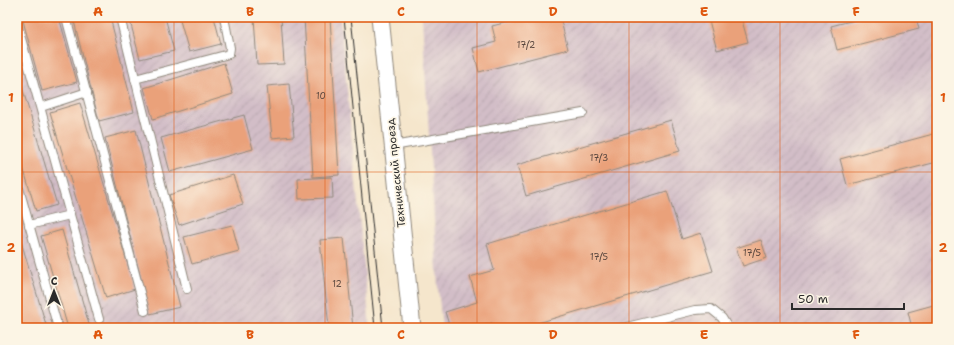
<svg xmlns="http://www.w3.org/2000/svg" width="954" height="345" font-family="'Shantell Sans',sans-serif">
<defs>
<pattern id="industrial-furrows" width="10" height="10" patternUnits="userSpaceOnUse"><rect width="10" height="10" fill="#d2bdc7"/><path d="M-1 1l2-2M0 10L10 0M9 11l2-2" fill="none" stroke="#b4a3ab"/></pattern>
</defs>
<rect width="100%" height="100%" fill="#fcf5e5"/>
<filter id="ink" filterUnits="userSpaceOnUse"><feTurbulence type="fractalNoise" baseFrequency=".025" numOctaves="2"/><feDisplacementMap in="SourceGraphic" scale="8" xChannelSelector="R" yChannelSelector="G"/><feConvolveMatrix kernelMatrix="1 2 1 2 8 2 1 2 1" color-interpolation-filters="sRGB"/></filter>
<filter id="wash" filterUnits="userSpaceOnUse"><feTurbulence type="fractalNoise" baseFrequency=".012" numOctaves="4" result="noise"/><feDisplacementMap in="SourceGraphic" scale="16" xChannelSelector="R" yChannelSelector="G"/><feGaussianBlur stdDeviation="0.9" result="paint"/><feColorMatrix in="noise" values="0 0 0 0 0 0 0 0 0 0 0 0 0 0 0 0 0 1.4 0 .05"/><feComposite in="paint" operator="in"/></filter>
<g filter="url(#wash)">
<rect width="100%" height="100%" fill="#f5e6cc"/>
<!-- industrial -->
<g fill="url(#industrial-furrows)">
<path d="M 17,17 L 340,17 L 370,328 L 17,328 Z"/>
<path d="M 422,17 L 937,17 L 937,328 L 442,328 L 438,287 Z"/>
</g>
<g id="blocks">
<!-- building -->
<g fill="#eaa17a">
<path d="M 22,17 L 59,17 L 77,82 L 42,91 Z"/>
<path d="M 73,17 L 110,17 L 134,112 L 99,121 Z"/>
<path d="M 129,17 L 165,17 L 174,51 L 140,59 Z"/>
<path d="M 179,17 L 214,17 L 221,44 L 189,52 Z"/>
<path d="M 254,17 L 281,17 L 284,64 L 257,65 Z"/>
<path d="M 304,17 L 330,17 L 339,175 L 313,177 Z"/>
<path d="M 528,17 L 560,17 L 568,49 L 479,72 L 473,48 L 496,42 L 492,26 Z"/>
<path d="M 708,17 L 741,17 L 748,42 L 717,50 Z"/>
<path d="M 866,17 L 916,17 L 919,29 L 837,50 L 831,26 Z"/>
<path d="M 224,63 L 233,94 L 153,119 L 144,88 Z"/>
<path d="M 17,70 L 57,205 L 36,211 L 17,147 Z"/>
<path d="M 289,84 L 294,136 L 272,138 L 267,86 Z"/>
<path d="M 80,103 L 135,289 L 106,298 L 50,112 Z"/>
<path d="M 244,115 L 253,149 L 170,172 L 161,138 Z"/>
<path d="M 671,120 L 680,151 L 526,196 L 517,165 Z"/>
<path d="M 136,130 L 180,307 L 150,314 L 105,138 Z"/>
<path d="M 937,133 L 937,162 L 847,185 L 840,159 Z"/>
<path d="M 233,175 L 243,204 L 179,225 L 169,195 Z"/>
<path d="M 332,177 L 333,198 L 299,199 L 298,179 Z"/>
<path d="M 667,191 L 682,239 L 701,233 L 713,271 L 521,328 L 493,328 L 492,323 L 474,328 L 450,328 L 445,312 L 477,302 L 470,277 L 494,270 L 487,244 Z"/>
<path d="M 232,225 L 239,251 L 192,264 L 184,237 Z"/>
<path d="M 17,228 L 47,328 L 19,328 L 17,322 Z"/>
<path d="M 62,230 L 90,328 L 68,328 L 41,236 Z"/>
<path d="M 344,238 L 353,328 L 329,328 L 320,240 Z"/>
<path d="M 761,240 L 767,258 L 743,266 L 736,248 Z"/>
<path d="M 937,304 L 937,328 L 912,328 L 908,312 Z"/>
</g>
</g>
</g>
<g filter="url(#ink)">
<use href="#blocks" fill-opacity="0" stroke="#90887c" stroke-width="1"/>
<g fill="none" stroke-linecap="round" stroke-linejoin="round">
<!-- service casing -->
<g stroke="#90887c" stroke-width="10">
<g id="service">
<path d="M 66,17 L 145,311"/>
<path d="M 120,17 L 187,289"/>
<path d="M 17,24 L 99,319"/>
<path d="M 135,79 L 229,54 L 230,48 L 224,17"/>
<path d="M 41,107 L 87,92"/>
<path d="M 393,146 L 583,113"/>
<path d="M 17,181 L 58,328"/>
<path d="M 29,225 L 70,215"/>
<path d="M 623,328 L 695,310 L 711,309 L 722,318 L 728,328"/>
</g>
</g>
<!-- minor casing -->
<g stroke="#90887c" stroke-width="19">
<path id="minor" d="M 380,17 L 412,328"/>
</g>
<!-- service -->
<use href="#service" stroke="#fff" stroke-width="8"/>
<!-- minor -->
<use href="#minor" stroke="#fff" stroke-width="17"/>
<!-- tram -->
<g stroke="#2b2b2b" stroke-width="1">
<path d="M 344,17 L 375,328"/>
<path d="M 351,17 L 383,328"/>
</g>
</g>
</g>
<!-- grid -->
<path fill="none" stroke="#df570e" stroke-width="1" stroke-opacity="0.55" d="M 174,17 L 174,328M 325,17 L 325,328M 477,17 L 477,328M 629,17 L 629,328M 780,17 L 780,328M 17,172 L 937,172"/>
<g text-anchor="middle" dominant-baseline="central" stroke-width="3.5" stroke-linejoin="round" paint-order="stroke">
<!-- number labels -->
<g font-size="9" fill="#5b483f">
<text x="526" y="45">17/2</text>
<text x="321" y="96">10</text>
<text x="599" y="158">17/3</text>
<text x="752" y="253">17/5</text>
<text x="599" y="257">17/5</text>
<text x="337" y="284">12</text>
</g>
<!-- street labels -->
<g font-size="11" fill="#2b2b2b" stroke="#fcf5e5">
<text transform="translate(396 173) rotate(-96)">Технический проезд</text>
</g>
</g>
<!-- margin -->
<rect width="954" height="345" fill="none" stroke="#fcf5e5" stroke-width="44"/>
<!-- north arrow -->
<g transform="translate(54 291)" stroke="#fcf5e5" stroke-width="3" paint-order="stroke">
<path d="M0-3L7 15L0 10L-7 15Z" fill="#2b2b2b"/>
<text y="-6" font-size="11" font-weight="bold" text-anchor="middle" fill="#2b2b2b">С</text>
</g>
<!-- scale -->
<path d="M792 303v6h112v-6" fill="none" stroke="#2b2b2b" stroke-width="2"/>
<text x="798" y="303" font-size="12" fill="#2b2b2b" stroke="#fcf5e5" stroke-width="3" paint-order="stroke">50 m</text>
<rect x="22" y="22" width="910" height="301" fill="none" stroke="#df570e" stroke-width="1.5"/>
<g font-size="13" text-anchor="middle" font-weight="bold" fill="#df570e">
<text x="98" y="16">A</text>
<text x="250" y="16">B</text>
<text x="401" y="16">C</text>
<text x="553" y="16">D</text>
<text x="704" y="16">E</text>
<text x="856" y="16">F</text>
<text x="11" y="102">1</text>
<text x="943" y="102">1</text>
<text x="11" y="252">2</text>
<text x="943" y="252">2</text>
<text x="98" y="339">A</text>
<text x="250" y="339">B</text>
<text x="401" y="339">C</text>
<text x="553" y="339">D</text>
<text x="704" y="339">E</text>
<text x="856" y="339">F</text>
</g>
</svg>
